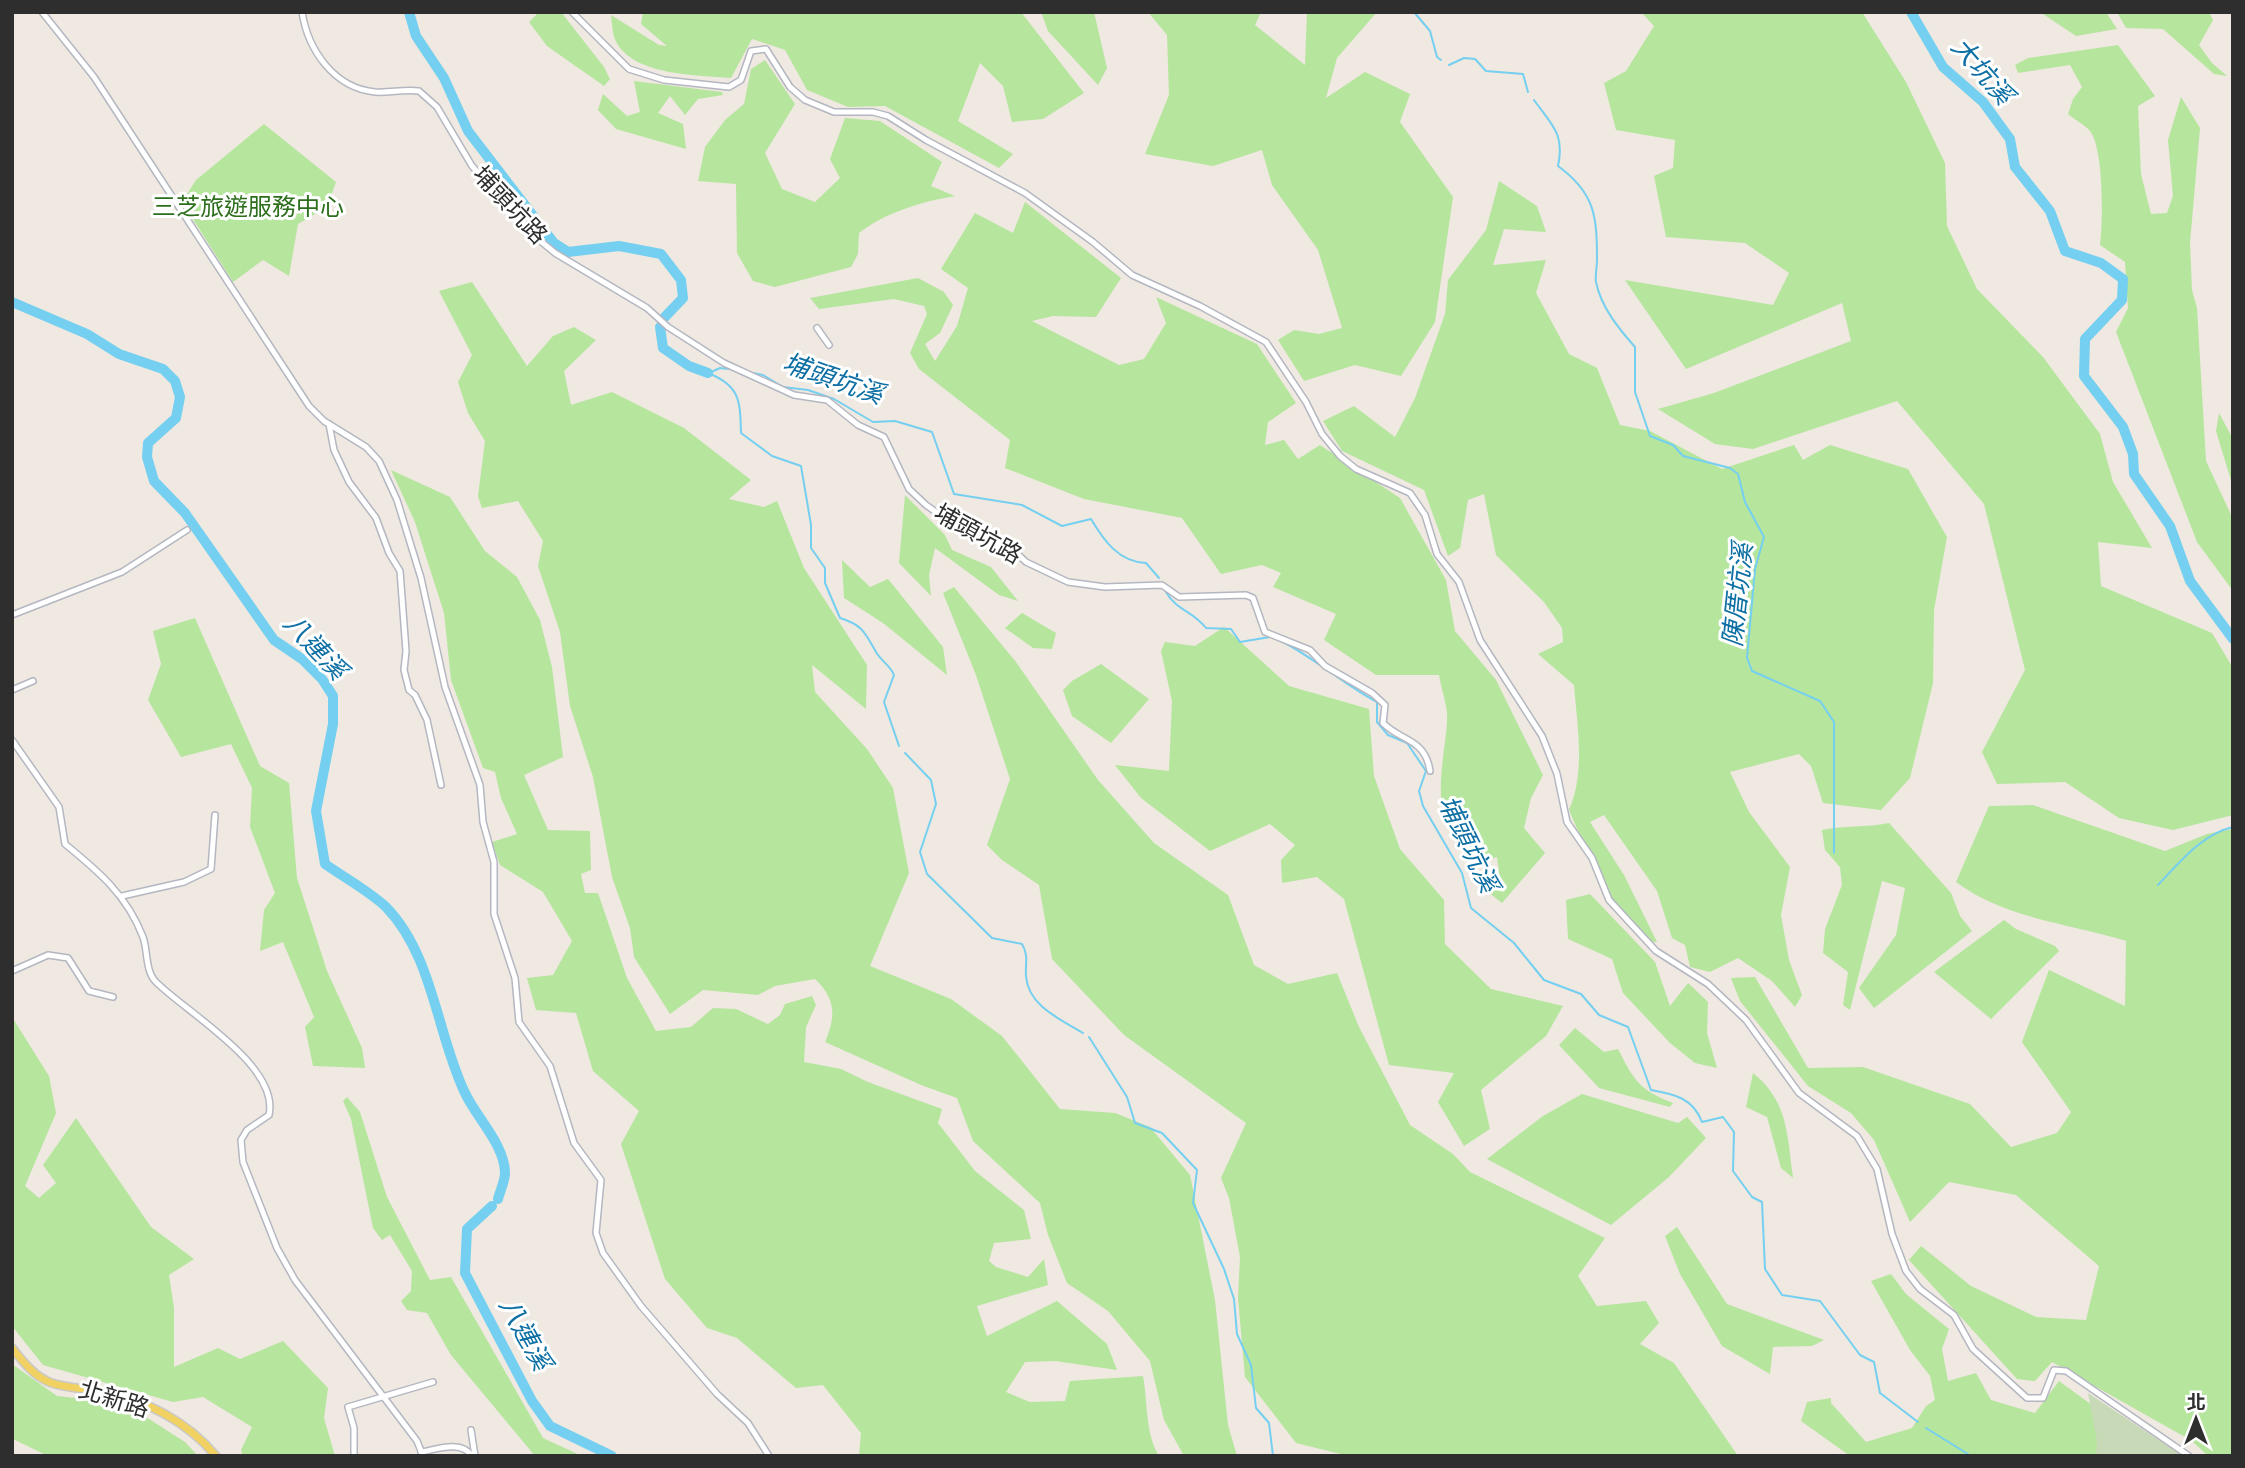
<svg xmlns="http://www.w3.org/2000/svg" width="2245" height="1468" font-family="'Nunito Sans','Noto Sans TC',sans-serif">
<rect width="100%" height="100%" fill="#efe9e1"/>
<!-- green -->
<g fill="#b6e59e">
<path d="M 539,12 L 561,12 L 604,67 L 610,79 L 604,86 L 547,46 L 529,22 Z"/>
<path d="M 643,12 L 1021,12 L 1084,93 L 1043,119 L 1012,122 L 1003,86 L 980,63 L 958,121 L 1013,154 L 999,168 L 885,106 L 848,107 L 807,90 L 785,50 L 752,39 L 731,78 C 697,75 628,76 614,37 C 612,30 612,22 611,15 L 659,45 L 667,46 L 641,24 Z"/>
<path d="M 1041,12 L 1094,12 L 1107,68 L 1098,85 L 1048,31 Z"/>
<path d="M 1148,12 L 1261,12 L 1255,25 L 1305,65 L 1307,12 L 1377,12 L 1337,58 L 1326,98 L 1365,72 L 1410,94 L 1400,122 L 1453,197 L 1435,322 L 1401,376 L 1355,365 L 1304,381 L 1278,340 L 1294,330 L 1319,334 L 1342,328 L 1318,250 L 1272,185 L 1262,150 L 1213,166 L 1145,154 L 1169,95 L 1167,35 Z"/>
<path d="M 1641,12 L 1862,12 L 1906,82 L 1945,163 L 1947,226 L 1977,289 L 2043,357 L 2100,434 L 2113,482 L 2152,548 L 2098,542 L 2101,586 L 2212,633 L 2233,668 L 2233,815 L 2173,830 L 2119,818 L 2065,782 L 1997,784 L 1982,752 L 2025,670 L 1984,504 L 1897,401 L 1753,449 L 1715,444 L 1658,409 L 1714,393 L 1851,341 L 1842,303 L 1686,369 L 1625,280 L 1773,305 L 1789,273 L 1745,243 L 1666,237 L 1654,176 L 1673,168 L 1675,140 L 1616,130 L 1604,83 L 1626,71 L 1654,26 Z"/>
<path d="M 2040,12 L 2106,12 L 2117,29 L 2076,36 Z"/>
<path d="M 2117,12 L 2209,12 L 2213,20 L 2199,45 L 2212,63 L 2227,76 L 2214,74 L 2163,29 L 2126,28 Z"/>
<path d="M 2118,45 L 2155,96 L 2138,106 L 2141,174 L 2151,214 L 2167,213 L 2173,196 L 2168,140 L 2181,97 L 2200,128 L 2190,243 L 2192,290 L 2197,308 L 2206,461 L 2233,519 L 2233,591 L 2197,542 L 2116,332 L 2128,308 L 2125,262 L 2100,245 C 2103,222 2104,149 2090,131 C 2085,125 2075,120 2068,114 L 2073,99 L 2082,87 L 2070,65 L 2018,73 L 2015,65 L 2028,58 Z"/>
<path d="M 765,60 L 795,104 L 765,153 L 782,189 L 815,202 L 840,178 L 830,159 L 845,118 L 880,121 L 942,162 L 931,186 L 955,196 C 921,202 886,212 859,233 L 858,254 L 851,267 L 775,287 L 753,281 L 737,253 L 736,184 L 698,181 L 705,147 L 725,120 L 744,104 L 751,69 Z"/>
<path d="M 634,81 L 722,92 L 723,95 L 698,99 L 685,115 L 670,96 L 658,113 L 683,124 L 686,149 L 616,129 L 598,110 L 603,94 L 627,116 L 640,112 Z"/>
<path d="M 264,124 L 336,182 L 327,207 L 298,224 L 289,276 L 263,260 L 233,282 L 182,202 L 196,180 Z"/>
<path d="M 1499,181 L 1537,206 L 1546,232 L 1504,229 L 1493,265 L 1546,260 L 1536,293 L 1569,354 L 1597,368 L 1620,425 L 1650,431 L 1722,469 L 1794,445 L 1803,460 L 1830,445 L 1908,469 L 1947,537 L 1934,610 L 1933,683 L 1910,778 L 1881,810 L 1823,803 L 1811,766 L 1799,754 L 1730,772 L 1749,812 L 1790,867 L 1781,915 L 1789,960 L 1802,995 L 1795,1007 L 1772,981 L 1738,958 L 1710,972 L 1690,967 L 1685,945 L 1672,938 L 1657,891 L 1604,815 L 1590,822 L 1624,875 L 1657,942 L 1653,942 L 1606,896 L 1569,810 C 1586,771 1577,725 1574,685 L 1538,654 L 1563,642 L 1562,628 L 1544,602 L 1496,555 L 1484,494 L 1468,500 L 1460,548 L 1448,556 L 1424,490 L 1342,451 L 1323,421 L 1354,406 L 1395,437 L 1415,398 L 1445,314 L 1448,280 L 1486,230 Z"/>
<path d="M 1025,202 L 1121,278 L 1096,317 L 1053,316 L 1032,321 L 1119,365 L 1144,359 L 1166,323 L 1156,297 L 1257,344 L 1296,403 L 1268,422 L 1265,445 L 1284,440 L 1298,459 L 1320,445 L 1400,498 L 1446,580 L 1455,631 L 1496,680 L 1543,775 L 1531,798 L 1524,828 L 1545,853 L 1502,903 L 1488,892 L 1500,879 L 1497,857 L 1474,866 L 1462,835 C 1424,817 1449,746 1447,713 C 1446,701 1441,688 1439,675 L 1376,675 L 1324,640 L 1336,614 L 1273,587 L 1281,573 L 1262,565 L 1221,574 L 1182,518 L 1084,499 L 1005,468 L 1010,440 L 919,369 L 910,353 L 927,314 L 924,306 L 894,299 L 819,309 L 810,298 L 918,278 L 944,292 L 953,305 L 940,333 L 925,344 L 935,361 L 957,326 L 968,288 L 941,269 L 975,213 L 1013,233 Z"/>
<path d="M 472,282 L 527,366 L 553,336 L 574,327 L 596,340 L 564,371 L 571,405 L 612,392 L 684,428 L 751,480 L 729,499 L 764,507 L 777,501 L 804,568 L 867,665 L 866,709 L 812,665 L 815,692 L 867,749 L 893,788 L 909,873 L 870,966 L 951,999 L 1002,1036 L 1060,1109 L 1115,1113 L 1150,1127 L 1190,1175 L 1215,1300 L 1228,1425 L 1237,1456 L 1184,1456 L 1164,1420 L 1150,1361 L 1108,1311 L 1067,1283 L 1048,1235 L 1040,1203 L 973,1141 L 957,1098 L 921,1085 L 825,1042 C 836,1016 836,999 815,979 L 775,986 L 758,995 L 703,990 L 670,1014 L 634,957 L 630,928 L 612,877 L 593,777 L 570,706 L 560,632 L 538,566 L 543,541 L 518,501 L 482,508 L 478,496 L 485,441 L 468,413 L 458,382 L 472,355 L 439,291 Z"/>
<path d="M 2219,413 L 2233,439 L 2233,487 L 2216,431 Z"/>
<path d="M 391,470 L 450,497 L 485,551 L 517,577 L 540,620 L 552,667 L 563,757 L 524,775 L 548,830 L 590,831 L 591,870 L 581,874 L 585,893 L 598,893 L 627,978 L 656,1031 L 691,1027 L 713,1008 L 736,1009 L 768,1024 L 780,1015 L 785,1004 L 812,996 L 816,1005 L 806,1027 L 804,1062 L 841,1069 L 868,1082 L 942,1109 L 938,1123 L 975,1171 L 1024,1210 L 1031,1239 L 994,1243 L 989,1261 L 996,1267 L 1028,1277 L 1044,1259 L 1048,1285 L 977,1306 L 987,1336 L 1057,1301 L 1107,1344 L 1117,1370 L 1055,1361 L 1025,1362 L 1006,1392 L 1030,1402 L 1065,1401 L 1070,1381 L 1143,1376 C 1148,1403 1145,1433 1159,1456 L 859,1456 L 861,1433 L 823,1385 L 796,1388 L 737,1338 L 707,1328 L 665,1279 L 621,1144 L 639,1111 L 593,1071 L 576,1013 L 536,1010 L 527,978 L 553,975 L 572,941 L 543,892 L 500,865 L 492,842 L 517,834 L 501,798 L 495,772 L 483,768 L 451,680 L 444,613 L 415,522 Z"/>
<path d="M 905,495 L 945,535 L 952,550 L 991,567 L 1018,601 L 999,595 L 935,548 L 929,575 L 931,596 L 899,563 Z"/>
<path d="M 842,560 L 870,587 L 888,579 L 943,647 L 947,675 L 883,623 L 844,598 Z"/>
<path d="M 954,587 L 1016,662 L 1098,780 L 1154,843 L 1228,895 L 1254,965 L 1288,984 L 1337,973 L 1359,1027 L 1410,1125 L 1453,1154 L 1470,1172 L 1605,1238 L 1578,1276 L 1597,1306 L 1646,1301 L 1659,1323 L 1640,1344 L 1674,1363 L 1738,1456 L 1349,1456 L 1296,1443 L 1245,1377 L 1238,1298 L 1240,1257 L 1229,1198 L 1221,1178 L 1246,1123 L 1124,1035 L 1052,959 L 1039,885 L 1002,860 L 987,845 L 1010,779 L 976,675 L 943,593 Z"/>
<path d="M 1022,613 L 1056,633 L 1052,649 L 1033,648 L 1005,628 Z"/>
<path d="M 195,618 L 260,766 L 289,783 L 297,878 L 327,971 L 362,1048 L 365,1068 L 313,1066 L 305,1027 L 314,1017 L 283,942 L 260,951 L 264,910 L 275,893 L 250,827 L 252,788 L 231,744 L 181,757 L 148,700 L 161,664 L 153,631 Z"/>
<path d="M 1224,627 L 1289,686 L 1369,709 L 1374,776 L 1400,849 L 1444,900 L 1445,944 L 1491,989 L 1563,1006 L 1546,1036 L 1481,1090 L 1490,1129 L 1464,1146 L 1438,1102 L 1454,1073 L 1389,1065 L 1344,899 L 1317,877 L 1282,883 L 1281,860 L 1295,845 L 1270,824 L 1210,851 L 1141,798 L 1115,765 L 1169,771 L 1172,701 L 1161,651 L 1165,642 L 1195,646 Z"/>
<path d="M 1101,664 L 1149,699 L 1111,743 L 1072,716 L 1063,690 L 1072,681 Z"/>
<path d="M 2033,805 L 2165,851 L 2207,834 L 2233,829 L 2233,1456 L 2208,1456 L 2192,1441 L 2052,1362 L 2035,1381 L 2017,1379 L 1909,1260 L 1921,1246 L 1971,1286 L 2036,1317 L 2086,1320 L 2099,1266 L 2016,1195 L 1949,1182 L 1910,1222 L 1874,1140 L 1851,1113 L 1808,1086 L 1740,1001 L 1731,978 L 1755,977 L 1808,1068 L 1863,1067 L 1970,1104 L 2011,1147 L 2057,1133 L 2071,1112 L 2022,1042 L 2049,970 L 2125,1006 L 2126,941 C 2068,923 2006,919 1956,882 L 1989,806 Z"/>
<path d="M 1889,823 L 1951,893 L 1960,916 L 1972,931 L 1874,1008 L 1859,988 L 1896,935 L 1905,888 L 1882,881 L 1850,1010 L 1843,1005 L 1848,972 L 1823,953 L 1825,929 L 1842,885 L 1840,867 L 1825,850 L 1822,830 C 1845,825 1866,828 1889,823 Z"/>
<path d="M 1590,894 L 1655,962 L 1670,1006 L 1688,983 L 1708,1002 L 1707,1033 L 1717,1068 L 1695,1063 L 1670,1043 L 1623,993 L 1612,959 L 1568,939 L 1566,900 Z"/>
<path d="M 2004,920 L 2016,929 L 2055,946 L 2059,951 L 1991,1019 L 1934,972 Z"/>
<path d="M 12,1017 L 49,1076 L 56,1113 L 25,1186 L 39,1198 L 56,1183 L 43,1165 L 76,1118 L 151,1227 L 194,1259 L 169,1275 L 174,1308 L 174,1367 L 218,1348 L 240,1359 L 283,1341 L 328,1388 L 324,1418 L 335,1456 L 243,1456 L 241,1450 L 252,1427 L 203,1397 L 173,1402 L 43,1365 L 12,1326 Z"/>
<path d="M 1575,1028 L 1604,1052 L 1618,1049 C 1634,1080 1639,1090 1673,1103 L 1670,1107 L 1599,1088 L 1559,1045 Z"/>
<path d="M 1753,1073 C 1789,1102 1787,1136 1793,1178 L 1781,1168 L 1767,1117 L 1746,1107 Z"/>
<path d="M 1582,1094 L 1678,1123 L 1687,1117 L 1706,1138 L 1669,1177 L 1611,1225 L 1487,1159 L 1543,1116 Z"/>
<path d="M 347,1097 L 360,1112 L 387,1197 L 430,1280 L 451,1277 L 543,1438 L 582,1456 L 535,1456 L 451,1355 L 427,1313 L 407,1310 L 401,1301 L 411,1291 L 412,1271 L 390,1235 L 382,1240 L 373,1228 L 351,1119 L 343,1101 Z"/>
<path d="M 1677,1227 L 1727,1304 L 1824,1340 L 1812,1346 L 1773,1347 L 1770,1374 L 1722,1346 L 1680,1274 L 1665,1236 Z"/>
<path d="M 1891,1274 L 1906,1294 L 1949,1329 L 1942,1349 L 1948,1381 L 1976,1373 L 1991,1400 L 2035,1413 L 2059,1381 L 2162,1456 L 1850,1456 L 1801,1421 L 1807,1402 L 1831,1398 L 1831,1403 L 1866,1442 L 1912,1428 L 1926,1406 L 1935,1400 L 1930,1376 L 1910,1350 L 1871,1281 Z"/>
<path d="M 12,1364 L 57,1396 L 124,1403 L 185,1442 L 198,1456 L 48,1456 L 15,1440 L 12,1438 Z"/>
</g>
<!-- cemetery -->
<path fill="#c8d9b8" d="M 2088,1393 L 2183,1456 L 2096,1456 L 2097,1442 Z"/>
<g fill="none" stroke-linecap="round" stroke-linejoin="round">
<!-- stream -->
<g stroke="#75cff0" stroke-width="2">
<path d="M 1414,12 L 1430,31 L 1437,57 L 1441,60"/>
<path d="M 1449,65 L 1464,58 L 1475,59 L 1486,71 L 1523,74 L 1528,92"/>
<path d="M 1534,100 C 1552,125 1565,134 1558,166 C 1595,193 1597,216 1597,260 C 1597,268 1595,275 1596,282 C 1601,307 1619,329 1635,347 L 1635,392 L 1650,436 L 1673,445 L 1683,456 L 1730,468 L 1738,474 L 1745,502 L 1764,537 L 1755,569 L 1747,658 L 1752,671 L 1820,701 L 1834,722 L 1834,853"/>
<path d="M 708,373 C 741,386 740,402 741,433 L 772,456 L 801,466 L 811,525 L 811,548 L 825,568 L 825,583 L 840,618 C 863,625 865,633 876,652 C 881,661 890,665 894,675 L 884,702 L 899,746"/>
<path d="M 709,373 L 720,368 L 729,369"/>
<path d="M 753,373 L 763,375 L 783,387 L 808,390 L 834,399 L 873,422 L 895,421 L 932,432 L 954,494 L 1022,505 L 1062,526 L 1091,519 C 1104,541 1119,562 1146,563 L 1159,578"/>
<path d="M 1166,592 C 1176,610 1194,612 1206,628 L 1231,629 L 1240,642 L 1270,637"/>
<path d="M 2230,635 L 2233,635"/>
<path d="M 1281,641 C 1315,658 1343,684 1377,702 L 1377,722 L 1388,735 L 1407,743 L 1426,771 L 1419,791 L 1423,806 L 1462,873 L 1471,908 L 1514,943 L 1544,980 L 1581,994 L 1599,1015 L 1628,1027 L 1651,1090 C 1674,1094 1693,1098 1702,1122 L 1723,1117 L 1734,1132 L 1733,1171 L 1752,1197 L 1762,1202 L 1765,1269 L 1782,1295 L 1820,1301 L 1860,1355 L 1874,1362 L 1880,1393 L 1918,1422"/>
<path d="M 905,753 L 931,780 L 936,804 L 920,852 L 927,874 L 992,938 L 1022,944 C 1029,956 1025,963 1026,976 C 1028,1006 1060,1019 1083,1033"/>
<path d="M 2158,885 C 2179,863 2202,834 2233,827"/>
<path d="M 1089,1037 L 1127,1097 L 1135,1123 L 1162,1133 L 1197,1170 L 1193,1203 L 1224,1269 L 1234,1299 L 1237,1334 L 1251,1365 L 1256,1408 L 1269,1423 L 1273,1456"/>
<path d="M 1926,1428 L 1971,1456"/>
</g>
<!-- river -->
<g stroke="#75cff0" stroke-width="10">
<path d="M 409,12 L 416,36 L 444,78 L 468,131 L 554,243 L 568,252 L 619,246 L 661,254 L 681,280 L 683,298 L 662,320"/>
<path d="M 1911,12 L 1943,67 L 1983,102 L 2010,139 L 2015,167 L 2050,211 L 2065,251 L 2101,263 L 2123,279 L 2122,300 L 2085,339 L 2084,376 L 2123,427 L 2133,454 L 2134,474 L 2170,526 L 2190,581 L 2233,639"/>
<path d="M 12,302 L 87,334 L 119,354 L 163,369 L 175,381 L 180,397 L 176,418 L 148,443 L 147,457 L 154,481 L 185,513 L 274,640 L 302,659 L 322,679 L 333,696 L 333,724 L 316,811 L 325,864 C 345,878 369,891 386,907 C 433,955 437,1035 465,1093 C 476,1117 505,1145 505,1173 C 505,1181 500,1191 498,1199"/>
<path d="M 660,327 L 663,348 L 689,366 L 708,373"/>
<path d="M 492,1206 L 467,1229 L 465,1273 L 532,1401 L 550,1426 L 612,1456"/>
</g>
<!-- minor casing -->
<g stroke="#b4b7c1" stroke-width="8">
<g id="minor">
<path d="M 42,12 L 94,77 L 309,406 L 324,421 L 366,447 L 379,461 L 397,500 L 421,578 L 445,687 L 480,785 L 483,822 L 494,862 L 494,914 L 515,978 L 519,1022 L 550,1066 L 574,1143 L 601,1180 L 596,1233 L 603,1253 L 641,1306 L 717,1394 L 748,1423 L 769,1456"/>
<path d="M 302,12 C 308,50 334,88 375,92 C 390,93 404,89 419,91 L 437,107 L 472,166 L 538,239 L 555,253 L 647,308 L 668,327 L 724,363 L 794,395 L 827,400 L 858,425 L 884,437 L 909,489 L 926,505 L 967,534 L 1011,548 L 1026,562 L 1068,582 L 1105,587 L 1162,585 L 1179,597 L 1246,595 L 1253,598 L 1265,632 L 1310,650 L 1325,666 L 1372,693 L 1385,705 L 1383,723 C 1400,741 1425,738 1430,771"/>
<path d="M 572,12 L 629,69 L 664,80 L 729,87 L 741,80 L 751,51 L 766,49 L 790,87 L 805,100 L 834,112 L 873,112 L 888,116 L 926,140 L 1025,193 L 1093,242 L 1132,275 L 1200,306 L 1266,342 L 1306,402 L 1322,434 L 1340,456 L 1356,469 L 1410,493 L 1425,515 L 1437,554 L 1459,582 L 1480,640 L 1542,736 L 1557,774 L 1567,822 L 1592,858 L 1609,900 L 1656,951 L 1708,984 L 1746,1020 L 1799,1093 L 1857,1136 L 1877,1169 L 1892,1234 L 1906,1271 L 1920,1289 L 1954,1315 L 1973,1349 L 2027,1398 L 2043,1398 L 2054,1370 L 2066,1371 L 2189,1456"/>
<path d="M 817,328 L 829,345"/>
<path d="M 329,424 L 334,450 L 349,482 L 376,518 L 389,553 L 400,571 L 406,651 L 404,670 L 409,690 L 415,695 L 427,720 L 441,785"/>
<path d="M 12,615 L 122,572 L 187,530"/>
<path d="M 12,690 L 33,681"/>
<path d="M 12,740 L 59,807 L 65,844 C 98,871 127,895 143,937 C 148,951 145,971 156,982 C 187,1013 280,1066 269,1115 L 247,1130 L 241,1140 L 243,1162 L 277,1248 L 295,1280 L 417,1441 L 423,1456"/>
<path d="M 122,896 L 184,882 L 211,869 L 215,815"/>
<path d="M 12,971 L 48,955 L 68,958 L 89,991 L 113,997"/>
<path d="M 471,1430 L 475,1456"/>
<path d="M 421,1452 C 438,1449 461,1440 472,1456"/>
<path d="M 354,1456 L 354,1428 L 348,1407 L 433,1382"/>
</g>
</g>
<!-- major casing -->
<g stroke="#c9c9c9" stroke-width="10">
<path id="major" d="M 12,1348 C 22,1360 32,1374 47,1381 C 57,1387 86,1389 100,1391 C 143,1398 188,1422 216,1456"/>
</g>
<!-- minor -->
<use href="#minor" stroke="#fff" stroke-width="5"/>
<!-- major -->
<use href="#major" stroke="#f2d163" stroke-width="7"/>
</g>
<g text-anchor="middle" dominant-baseline="central" stroke-width="6" stroke-linejoin="round" paint-order="stroke">
<!-- street labels -->
<g font-size="24" fill="#2e2e2e" stroke="#fff">
<text transform="translate(510 205) rotate(47)">埔頭坑路</text>
<text transform="translate(978 534) rotate(29)">埔頭坑路</text>
<text transform="translate(114 1399) rotate(17)">北新路</text>
</g>
<!-- park labels -->
<g font-size="24" fill="#2c6e1b" stroke="#fff">
<text x="248" y="207">三芝旅遊服務中心</text>
</g>
<!-- water labels -->
<g font-size="26" font-style="italic" fill="#0d6fa3" stroke="#fff">
<text transform="translate(1982 71) rotate(49)">大坑溪</text>
<text transform="translate(833 379) rotate(19)">埔頭坑溪</text>
<text transform="translate(1738 595) rotate(-84)">陳厝坑溪</text>
<text transform="translate(315 647) rotate(47)">八連溪</text>
<text transform="translate(1468 844) rotate(64)">埔頭坑溪</text>
<text transform="translate(525 1334) rotate(61)">八連溪</text>
</g>
</g>
<!-- border -->
<rect width="2245" height="1468" fill="none" stroke="#2e2e2e" stroke-width="28"/>
<!-- north arrow -->
<g transform="translate(2196 1419)" stroke="#ffffff" stroke-width="5" paint-order="stroke">
<path d="M0-5L12 26L0 18L-12 26Z" fill="#2e2e2e"/>
<text y="-10" font-size="19" font-weight="bold" text-anchor="middle" fill="#2e2e2e">北</text>
</g>
</svg>
